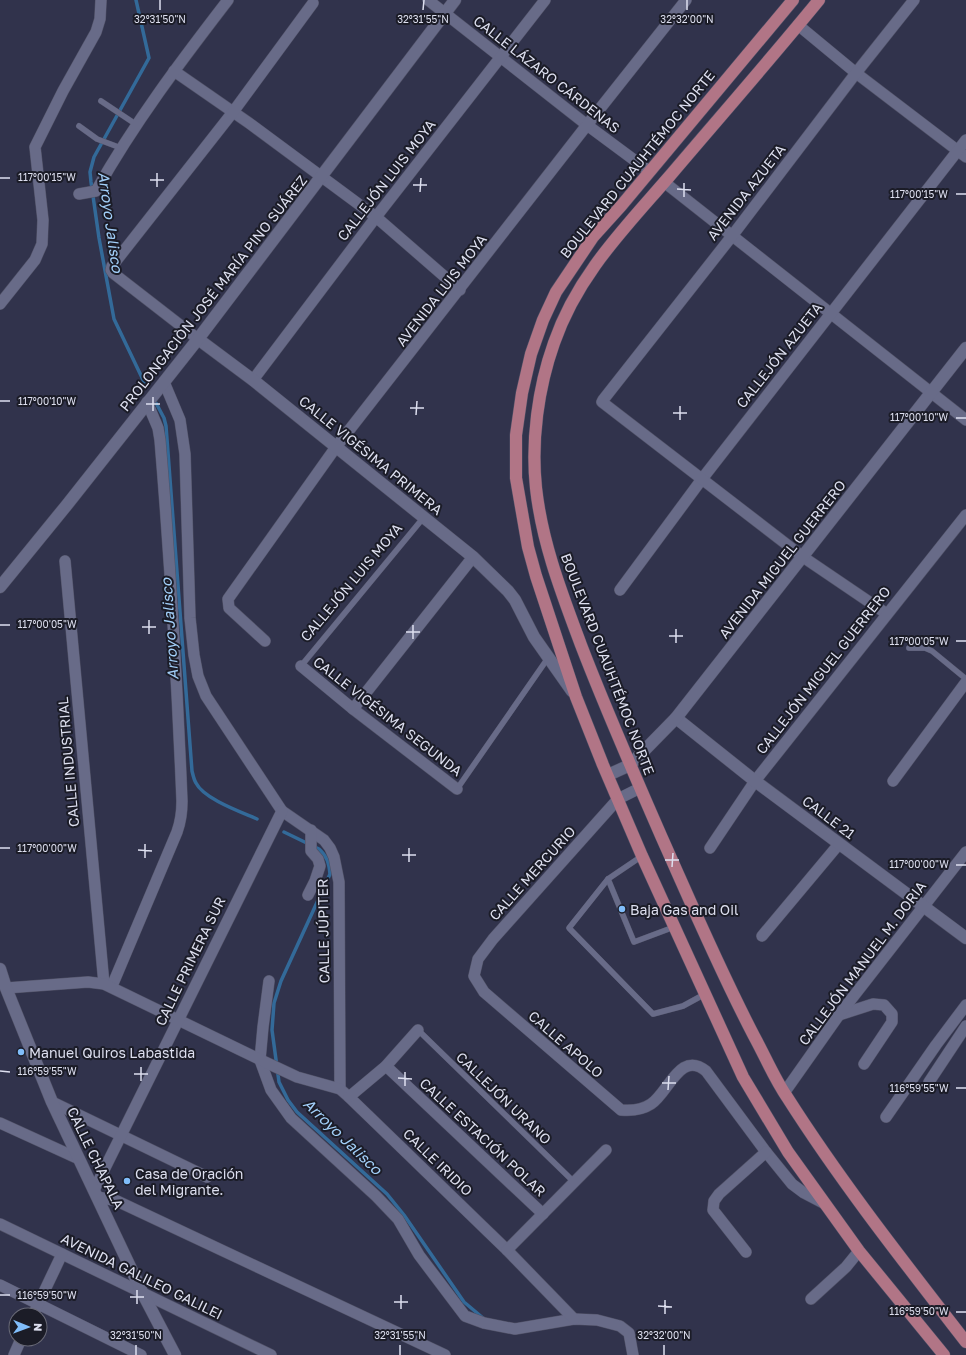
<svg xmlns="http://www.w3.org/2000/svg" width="966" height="1355" font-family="'Golos Text',sans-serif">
<rect width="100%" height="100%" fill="#31334c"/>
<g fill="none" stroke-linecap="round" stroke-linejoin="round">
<!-- stream -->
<g stroke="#336a99" stroke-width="3.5">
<path d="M 136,0 L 149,58 L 94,157 L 90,172 L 91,182 L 99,238 L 114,319 L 145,384"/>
<path d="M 156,403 L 164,418 L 166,426 L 192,771 C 193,775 194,780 196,783 C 204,799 241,812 257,819"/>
<path d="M 284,832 L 319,849 C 327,856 329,863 330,874 L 281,981 L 274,1003 L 272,1030 L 279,1082 L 288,1100 L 297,1112 L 387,1194 L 404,1215 L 464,1302 L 483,1318"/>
</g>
<!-- lane casing -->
<g stroke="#505166" stroke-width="6">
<g id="lane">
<path d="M 101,101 L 137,125"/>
<path d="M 79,126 L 97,139 L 121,148"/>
<path d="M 909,648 L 925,648 L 932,651 L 966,679"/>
<path d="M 301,666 L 424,517"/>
<path d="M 457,789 L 548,658"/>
<path d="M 642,856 L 608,879 L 634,942 L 674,927"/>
<path d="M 608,879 L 569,928 L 653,1014 L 683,1006 L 705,994"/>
<path d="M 418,1030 L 574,1182"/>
</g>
</g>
<!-- street casing -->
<g stroke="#505166" stroke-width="12">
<g id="street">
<path d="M 428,0 L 587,125 L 649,171"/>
<path d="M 798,25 L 856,73 L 966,157"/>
<path d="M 174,71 L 249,123 L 376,217 L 460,290"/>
<path d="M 664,182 L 966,420"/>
<path d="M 79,194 L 96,191 C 134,123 181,61 228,0"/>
<path d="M 0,304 L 35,260 L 42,244 L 43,220 L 35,147 L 63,91 L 96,32 L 100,19 L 101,0"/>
<path d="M 198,339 L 113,273 L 111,270 L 112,266 L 233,112 L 313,3"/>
<path d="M 253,380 L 376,217 L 545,0"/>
<path d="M 164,382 L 180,420 L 185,454 L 190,618 L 194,655 L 198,676 L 206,696 L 282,811 L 324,840 L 330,848 L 334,857 L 339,882 L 340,1089"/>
<path d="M 65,561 L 104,984"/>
<path d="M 620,590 L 702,479 L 966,140"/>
<path d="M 887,614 L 803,557 L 602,402 L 603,400 L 732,236 L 856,73 L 914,0"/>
<path d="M 265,641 L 229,608 L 228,599 L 336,447 L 587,125 L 686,0"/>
<path d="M 301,666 L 353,709 L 457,789"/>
<path d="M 353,709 L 473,557"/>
<path d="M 893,781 L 966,682"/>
<path d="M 640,788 L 618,799 L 493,939 L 478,959 L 474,976 L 484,992 L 621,1110 C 632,1111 642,1110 651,1104 C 669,1092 680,1050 706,1071 L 766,1152 L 792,1184 L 804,1193 L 825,1204"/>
<path d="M 710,848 L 755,781 L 966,515"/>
<path d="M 308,895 L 315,881 L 320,866 L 318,859 L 311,851 L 311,830"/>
<path d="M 762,936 L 839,844"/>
<path d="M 269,981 L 263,1027 L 260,1060 L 271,1090 L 291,1118 L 376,1196 L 398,1219 L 419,1255 L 465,1316 L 484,1323 L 515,1329 L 574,1319 L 597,1320 L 620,1326 L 629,1333 L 633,1355"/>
<path d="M 112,986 L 177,832 C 181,821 182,812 182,801 C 177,680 170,560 160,440 L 158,428 L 147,402"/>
<path d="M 6,988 L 88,982 L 104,984 L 265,1062 L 297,1077 L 340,1089 L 349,1097 L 507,1250 L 574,1319"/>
<path d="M 839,1015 L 873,1004 L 884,1005 L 892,1014 L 892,1022 L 864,1064"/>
<path d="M 386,1066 L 543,1214"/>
<path d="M 929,1082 L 966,1026"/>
<path d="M 784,1093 L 839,1015 L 966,852"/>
<path d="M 349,1097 L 386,1066 L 418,1030"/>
<path d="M 52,1102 L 207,1177"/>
<path d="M 886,1117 L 936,1045 L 966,1005"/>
<path d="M 0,1123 L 79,1159"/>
<path d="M 94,1190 L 282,811"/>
<path d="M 98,1197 L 117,1201 L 445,1355"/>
<path d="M 0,1224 L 271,1355"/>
<path d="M 507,1250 L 606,1150"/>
<path d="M 746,1252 L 713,1210 L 714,1201 L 719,1194 L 766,1152"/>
<path d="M 0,1285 L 141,1355"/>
<path d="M 811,1299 L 846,1267 L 859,1251"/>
<path d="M 33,1315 L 62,1254"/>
<path d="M 14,1355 L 21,1339"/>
</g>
</g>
<!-- secondary casing -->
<g stroke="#505166" stroke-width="13">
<g id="secondary">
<path d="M 198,339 L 253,380 L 473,557 L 508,591 L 515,600 L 534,637 L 572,691"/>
<path d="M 0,587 L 66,506 L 198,339 L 455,0"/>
<path d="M 676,718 L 755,781 L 966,938"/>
<path d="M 608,775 L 630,765 L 676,718 L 966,348"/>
<path d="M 0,969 L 6,988 L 52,1102 L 143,1294 L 175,1355"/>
</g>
</g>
<!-- primary casing -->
<g stroke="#505166" stroke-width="13">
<g id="primary">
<path d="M 793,0 L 621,206 L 593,237 L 556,292 L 543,320 L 531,354 L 522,393 L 516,435 L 516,478 L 528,547 L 536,576 L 576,697 L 603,765 L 642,856 L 743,1077 L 788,1152 L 859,1251 L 944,1355"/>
<path d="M 819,0 C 770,60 718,119 668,178 C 623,230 577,276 554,343 C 538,388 531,441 536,488 C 542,543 562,594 581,645 C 606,710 634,774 662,838 C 692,905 720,971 754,1036 C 765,1056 774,1078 787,1097 C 841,1182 904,1262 966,1342"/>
</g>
</g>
<!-- lane -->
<use href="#lane" stroke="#686b88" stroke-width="5.5"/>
<!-- street -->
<use href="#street" stroke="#686b88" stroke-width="11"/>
<!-- secondary -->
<use href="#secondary" stroke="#686b88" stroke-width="12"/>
<!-- primary -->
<use href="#primary" stroke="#b17586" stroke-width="12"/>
</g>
<!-- ticks -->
<path fill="none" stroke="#dddfef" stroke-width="1.5" d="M 160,10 L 160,0M 423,10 L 424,0M 687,10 L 687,0M 0,178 L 10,178M 150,180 L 164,180M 413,185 L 427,185M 157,187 L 157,173M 677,189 L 691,190M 420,192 L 421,178M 956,194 L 966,194M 684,197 L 684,183M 0,401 L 10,401M 146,404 L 160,404M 410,408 L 424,408M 153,411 L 153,397M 673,413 L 687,413M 416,415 L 417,401M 956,418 L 966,418M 680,420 L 680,406M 0,625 L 10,625M 142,627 L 156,627M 406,632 L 420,632M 149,634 L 149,620M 669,636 L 683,636M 413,639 L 413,625M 956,641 L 966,641M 676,643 L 676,629M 0,848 L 10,848M 138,850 L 152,851M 402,855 L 416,855M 145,858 L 145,844M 665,860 L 679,860M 409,862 L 409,848M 956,865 L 966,865M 672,867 L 673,853M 0,1071 L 10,1072M 134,1074 L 148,1074M 398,1078 L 412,1079M 141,1081 L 141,1067M 662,1083 L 676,1083M 405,1086 L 405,1072M 956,1088 L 966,1088M 668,1090 L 669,1076M 0,1295 L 10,1295M 130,1297 L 144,1297M 394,1302 L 408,1302M 137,1304 L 137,1290M 658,1306 L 672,1307M 401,1309 L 401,1295M 956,1312 L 966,1312M 665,1314 L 665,1300M 136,1355 L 136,1345M 400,1355 L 400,1345M 664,1355 L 664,1345"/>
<!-- markers -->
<g fill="#80bdfa" stroke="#1b1c27" stroke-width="1.5">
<circle cx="622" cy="909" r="4"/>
<circle cx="21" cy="1052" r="4"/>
<circle cx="127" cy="1181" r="4"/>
</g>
<g text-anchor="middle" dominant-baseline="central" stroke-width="4" stroke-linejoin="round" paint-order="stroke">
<!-- street labels -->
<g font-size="14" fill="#dddfef" stroke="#1b1c27">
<text transform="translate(547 74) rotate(38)">CALLE LÁZARO CÁRDENAS</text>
<text transform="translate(637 164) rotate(-51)">BOULEVARD CUAUHTÉMOC NORTE</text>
<text transform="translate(386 180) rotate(-52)">CALLEJÓN LUIS MOYA</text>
<text transform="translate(746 192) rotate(-52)">AVENIDA AZUETA</text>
<text transform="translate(441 290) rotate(-52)">AVENIDA LUIS MOYA</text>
<text transform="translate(213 293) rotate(-52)">PROLONGACIÒN JOSÉ MARÍA PINO SUÁREZ</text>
<text transform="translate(779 355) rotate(-52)">CALLEJÓN AZUETA</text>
<text transform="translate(371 455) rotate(39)">CALLE VIGÉSIMA PRIMERA</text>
<text transform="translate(782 559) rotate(-52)">AVENIDA MIGUEL GUERRERO</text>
<text transform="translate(351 582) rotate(-50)">CALLEJÓN LUIS MOYA</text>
<text transform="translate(608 664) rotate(69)">BOULEVARD CUAUHTÉMOC NORTE</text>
<text transform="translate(823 670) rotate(-52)">CALLEJÓN MIGUEL GUERRERO</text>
<text transform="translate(388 716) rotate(38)">CALLE VIGÉSIMA SEGUNDA</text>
<text transform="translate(68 762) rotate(-95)">CALLE INDUSTRIAL</text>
<text transform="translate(829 817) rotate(37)">CALLE 21</text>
<text transform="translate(532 873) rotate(-48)">CALLE MERCURIO</text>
<text transform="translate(323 931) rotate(-91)">CALLE JÚPITER</text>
<text transform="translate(190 961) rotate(-64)">CALLE PRIMERA SUR</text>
<text transform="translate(862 963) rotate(-53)">CALLEJÓN MANUEL M. DORIA</text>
<text transform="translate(566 1044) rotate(41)">CALLE APOLO</text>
<text transform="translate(504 1098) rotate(44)">CALLEJÓN URANO</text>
<text transform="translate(483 1137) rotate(43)">CALLE ESTACIÓN POLAR</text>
<text transform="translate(96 1158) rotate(64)">CALLE CHAPALA</text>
<text transform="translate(438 1162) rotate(44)">CALLE IRIDIO</text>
<text transform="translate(142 1276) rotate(26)">AVENIDA GALILEO GALILEI</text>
</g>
<!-- poi labels -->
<g font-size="14" fill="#dddfef" stroke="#1b1c27" text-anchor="start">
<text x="630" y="909">Baja Gas and Oil</text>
<text x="29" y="1052">Manuel Quiros Labastida</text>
<text x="135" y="1173">Casa de Oración<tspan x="135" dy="16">del Migrante.</tspan></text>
</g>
<!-- water labels -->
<g font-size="15" font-style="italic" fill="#a2cff9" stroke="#1b1c27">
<text transform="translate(111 222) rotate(82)">Arroyo Jalisco</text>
<text transform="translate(169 629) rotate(-94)">Arroyo Jalisco</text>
<text transform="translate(343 1136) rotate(44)">Arroyo Jalisco</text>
</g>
</g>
<g font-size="10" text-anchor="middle" fill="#dddfef" stroke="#1b1c27" stroke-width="4" stroke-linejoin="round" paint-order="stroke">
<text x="160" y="23">32°31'50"N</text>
<text x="423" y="23">32°31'55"N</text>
<text x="687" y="23">32°32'00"N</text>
<text x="47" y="181">117°00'15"W</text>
<text x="919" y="198">117°00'15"W</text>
<text x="47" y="405">117°00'10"W</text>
<text x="919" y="421">117°00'10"W</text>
<text x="47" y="628">117°00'05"W</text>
<text x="919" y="645">117°00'05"W</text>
<text x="47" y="852">117°00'00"W</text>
<text x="919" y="868">117°00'00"W</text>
<text x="47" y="1075">116°59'55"W</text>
<text x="919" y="1092">116°59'55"W</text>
<text x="47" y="1299">116°59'50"W</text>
<text x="919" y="1315">116°59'50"W</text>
<text x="136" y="1339">32°31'50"N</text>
<text x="400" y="1339">32°31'55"N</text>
<text x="664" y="1339">32°32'00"N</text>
</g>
<!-- north arrow -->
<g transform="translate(28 1327) rotate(91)"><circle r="19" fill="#1b1c27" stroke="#696a77"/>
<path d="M0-3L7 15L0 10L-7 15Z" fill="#80bdfa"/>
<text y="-6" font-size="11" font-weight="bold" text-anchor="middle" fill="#dddfef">N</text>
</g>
</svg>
